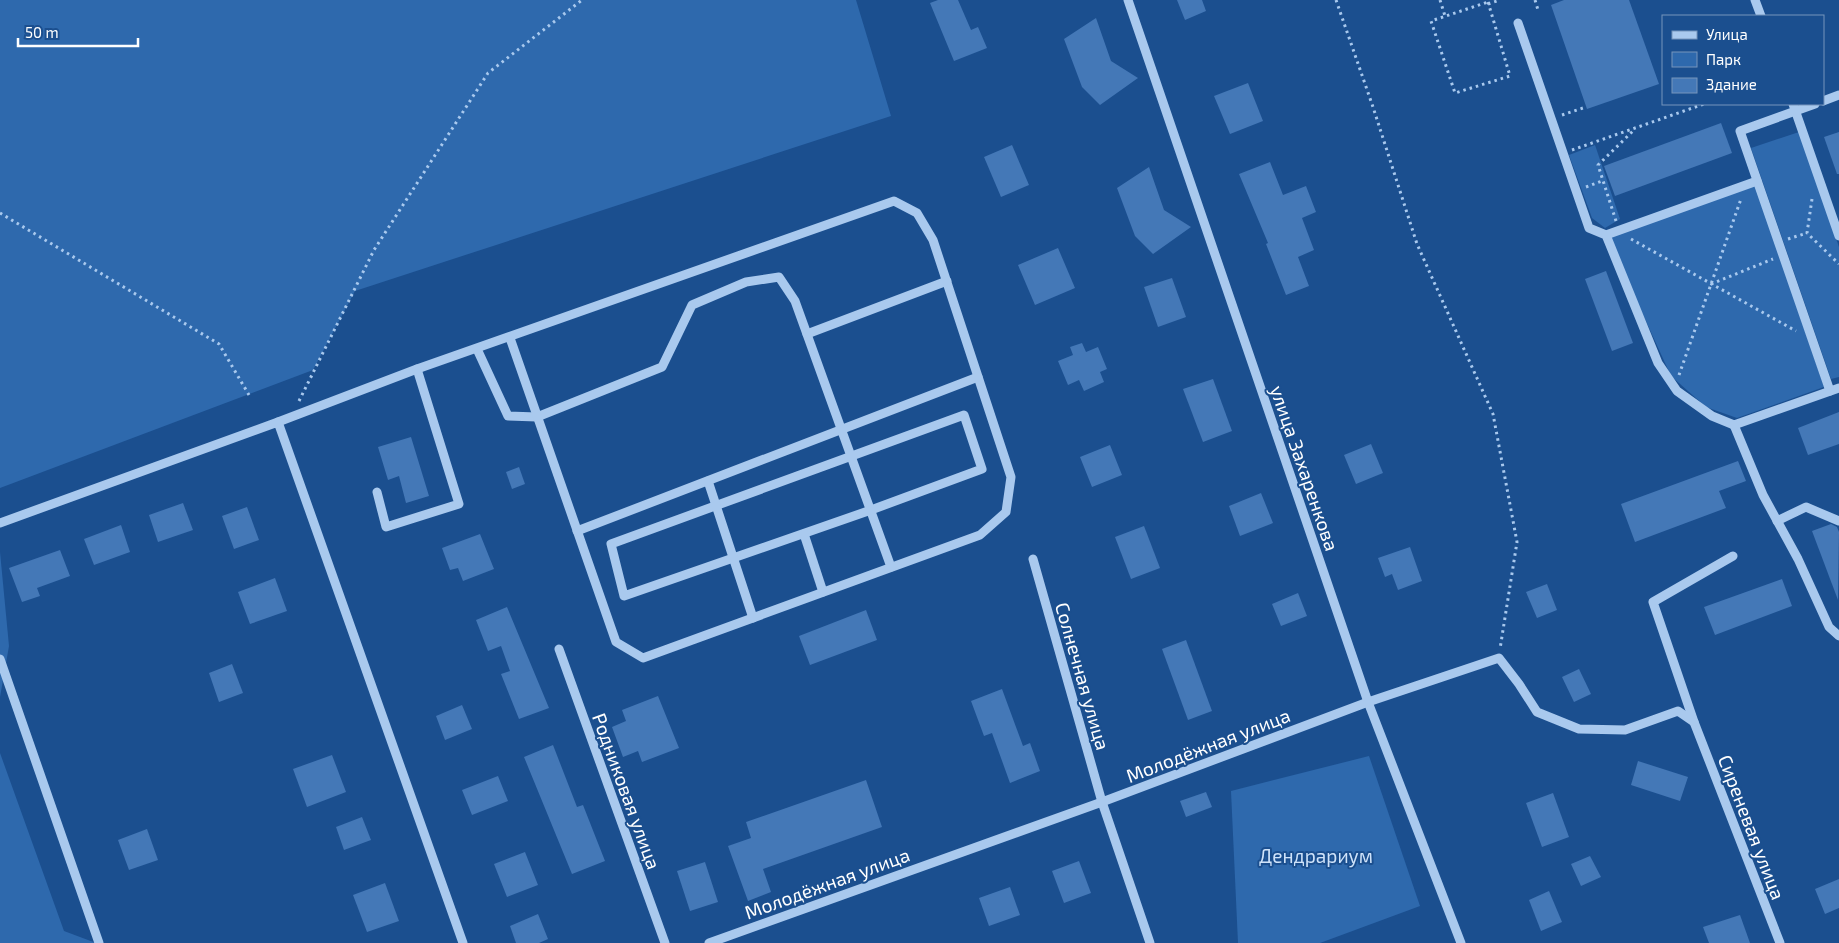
<svg xmlns="http://www.w3.org/2000/svg" width="1839" height="943" font-family="'Exo 2',sans-serif">
<rect width="100%" height="100%" fill="#1b4f8f"/>
<!-- green -->
<g fill="#2e69ad">
<path d="M 0,0 L 856,0 L 891,116 L 355,291 L 313,370 L 0,488 Z"/>
<path d="M 1799,132 L 1839,247 L 1839,377 L 1831,379 L 1751,148 Z"/>
<path d="M 1595,145 L 1620,219 L 1605,228 L 1592,218 L 1569,155 Z"/>
<path d="M 1755,184 L 1824,387 L 1737,418 L 1706,407 L 1671,376 L 1607,236 Z"/>
<path d="M 0,552 L 9,646 L 0,697 Z"/>
<path d="M 0,753 L 64,931 L 96,943 L 0,943 Z"/>
<path d="M 1369,756 L 1420,906 L 1320,943 L 1238,943 L 1231,791 Z"/>
</g>
<!-- building -->
<g fill="#4478b7">
<path d="M 938,0 L 958,0 L 971,30 L 978,27 L 987,48 L 954,61 L 930,3 Z"/>
<path d="M 1177,0 L 1202,0 L 1206,11 L 1185,20 Z"/>
<path d="M 1564,0 L 1629,0 L 1659,84 L 1587,109 L 1551,5 Z"/>
<path d="M 1096,18 L 1111,61 L 1138,78 L 1100,105 L 1082,87 L 1064,39 Z"/>
<path d="M 1248,83 L 1263,121 L 1230,134 L 1214,96 Z"/>
<path d="M 1721,123 L 1732,153 L 1615,196 L 1604,166 Z"/>
<path d="M 1839,132 L 1839,174 L 1837,174 L 1824,137 Z"/>
<path d="M 1012,145 L 1029,185 L 1001,197 L 984,157 Z"/>
<path d="M 1270,162 L 1283,195 L 1306,186 L 1316,212 L 1302,218 L 1314,250 L 1298,257 L 1309,286 L 1286,295 L 1266,244 L 1268,243 L 1239,174 Z"/>
<path d="M 1149,167 L 1164,210 L 1191,227 L 1153,254 L 1135,236 L 1117,188 Z"/>
<path d="M 1058,248 L 1075,288 L 1035,305 L 1018,265 Z"/>
<path d="M 1606,271 L 1633,343 L 1612,351 L 1585,279 Z"/>
<path d="M 1172,278 L 1186,317 L 1158,327 L 1144,287 Z"/>
<path d="M 1082,343 L 1086,352 L 1098,347 L 1107,369 L 1100,372 L 1104,382 L 1084,391 L 1079,380 L 1068,385 L 1058,361 L 1073,355 L 1070,347 Z"/>
<path d="M 1213,379 L 1232,431 L 1203,442 L 1183,389 Z"/>
<path d="M 1839,412 L 1839,444 L 1808,455 L 1798,428 Z"/>
<path d="M 411,437 L 429,496 L 406,503 L 399,476 L 388,480 L 378,447 Z"/>
<path d="M 1371,444 L 1383,473 L 1356,484 L 1344,455 Z"/>
<path d="M 1110,445 L 1122,475 L 1092,487 L 1080,457 Z"/>
<path d="M 1738,461 L 1746,481 L 1719,491 L 1726,508 L 1635,542 L 1621,504 Z"/>
<path d="M 519,467 L 525,484 L 512,489 L 506,472 Z"/>
<path d="M 1261,493 L 1273,523 L 1240,536 L 1229,506 Z"/>
<path d="M 183,503 L 193,530 L 158,542 L 149,515 Z"/>
<path d="M 247,507 L 259,540 L 234,549 L 222,516 Z"/>
<path d="M 1831,524 L 1837,527 L 1839,532 L 1838,600 L 1812,531 Z"/>
<path d="M 121,525 L 130,552 L 94,565 L 84,539 Z"/>
<path d="M 1144,526 L 1160,568 L 1131,579 L 1115,537 Z"/>
<path d="M 480,534 L 494,569 L 463,581 L 458,568 L 450,570 L 442,548 Z"/>
<path d="M 1410,547 L 1422,581 L 1398,590 L 1392,574 L 1385,577 L 1378,558 Z"/>
<path d="M 60,550 L 70,576 L 37,588 L 40,596 L 22,602 L 9,568 Z"/>
<path d="M 275,578 L 287,611 L 250,624 L 238,592 Z"/>
<path d="M 1782,579 L 1792,606 L 1715,635 L 1704,607 Z"/>
<path d="M 1547,584 L 1557,610 L 1537,618 L 1526,592 Z"/>
<path d="M 1298,593 L 1307,616 L 1281,626 L 1272,604 Z"/>
<path d="M 507,607 L 549,708 L 519,719 L 501,674 L 510,671 L 501,646 L 488,651 L 476,620 Z"/>
<path d="M 866,610 L 877,640 L 810,665 L 799,636 Z"/>
<path d="M 1186,640 L 1212,711 L 1188,720 L 1162,649 Z"/>
<path d="M 232,664 L 243,693 L 219,702 L 209,673 Z"/>
<path d="M 1579,669 L 1591,694 L 1574,702 L 1562,677 Z"/>
<path d="M 1002,689 L 1023,746 L 1030,743 L 1040,771 L 1010,783 L 992,733 L 984,736 L 971,701 Z"/>
<path d="M 658,696 L 679,748 L 642,762 L 638,751 L 623,757 L 612,727 L 626,721 L 622,710 Z"/>
<path d="M 462,705 L 472,729 L 445,740 L 436,716 Z"/>
<path d="M 553,745 L 577,807 L 583,805 L 605,861 L 572,874 L 524,757 Z"/>
<path d="M 332,755 L 346,792 L 307,807 L 293,769 Z"/>
<path d="M 1638,761 L 1688,777 L 1680,801 L 1631,785 Z"/>
<path d="M 498,776 L 508,801 L 472,815 L 462,790 Z"/>
<path d="M 866,780 L 882,827 L 763,869 L 771,892 L 748,901 L 728,846 L 751,838 L 746,822 Z"/>
<path d="M 1206,792 L 1212,807 L 1186,817 L 1180,801 Z"/>
<path d="M 1553,793 L 1569,837 L 1542,847 L 1526,803 Z"/>
<path d="M 362,817 L 371,840 L 344,850 L 336,827 Z"/>
<path d="M 147,829 L 158,860 L 129,870 L 118,840 Z"/>
<path d="M 525,852 L 538,885 L 507,897 L 494,864 Z"/>
<path d="M 1590,856 L 1601,877 L 1581,886 L 1571,864 Z"/>
<path d="M 1079,861 L 1091,893 L 1064,903 L 1052,871 Z"/>
<path d="M 705,862 L 718,902 L 690,911 L 677,871 Z"/>
<path d="M 1839,879 L 1839,908 L 1825,914 L 1815,889 Z"/>
<path d="M 385,883 L 399,921 L 367,932 L 353,895 Z"/>
<path d="M 1010,887 L 1020,915 L 989,926 L 979,898 Z"/>
<path d="M 1549,891 L 1562,922 L 1541,931 L 1529,900 Z"/>
<path d="M 538,914 L 548,939 L 539,943 L 516,943 L 510,926 Z"/>
<path d="M 1740,915 L 1750,943 L 1709,943 L 1703,927 Z"/>
</g>
<g fill="none" stroke-linecap="round" stroke-linejoin="round">
<!-- path -->
<g stroke="#a9c9ee" stroke-width="3" stroke-dasharray="2.5 4" stroke-linecap="butt">
<path d="M 1336,0 L 1373,107 L 1417,244 L 1493,414 L 1517,542 L 1500,649"/>
<path d="M 1440,0 L 1445,16"/>
<path d="M 1535,0 L 1538,10"/>
<path d="M 1488,2 L 1510,76 L 1455,93 L 1431,21 Z"/>
<path d="M 1488,4 L 1500,0"/>
<path d="M 1562,115 L 1583,108"/>
<path d="M 1572,150 L 1704,104"/>
<path d="M 1586,187 L 1602,181"/>
<path d="M 1812,199 L 1807,233 L 1839,264"/>
<path d="M 0,213 L 219,344 L 249,395"/>
<path d="M 1616,221 L 1598,165 L 1634,130"/>
<path d="M 1631,239 L 1796,331"/>
<path d="M 1788,239 L 1807,233"/>
<path d="M 1711,284 L 1773,259"/>
<path d="M 1679,375 L 1741,199"/>
<path d="M 299,401 L 374,250 L 488,73 L 582,0"/>
</g>
<!-- minor -->
<g stroke="#a9c9ee" stroke-width="9">
<path d="M 1128,0 L 1368,702 L 1461,943"/>
<path d="M 1755,0 L 1761,16"/>
<path d="M 1518,23 L 1589,228 L 1606,235 L 1658,363 L 1677,391 L 1712,416 L 1734,425 L 1839,388"/>
<path d="M 1823,101 L 1839,95"/>
<path d="M 1793,104 L 1839,236"/>
<path d="M 1815,104 L 1740,131 L 1830,391"/>
<path d="M 1606,235 L 1757,181"/>
<path d="M 807,334 L 947,281"/>
<path d="M 477,349 L 508,416 L 537,417 L 662,367 L 692,305 L 746,282 L 779,277 L 795,301 L 891,567"/>
<path d="M 964,415 L 982,469 L 871,510 L 624,596 L 611,544 Z"/>
<path d="M 278,422 L 417,369 L 894,201 L 917,213 L 933,240 L 1011,477 L 1006,512 L 980,535 L 643,658 L 616,642 L 510,338"/>
<path d="M 1734,425 L 1763,495 L 1798,559 L 1829,627 L 1839,636"/>
<path d="M 708,481 L 753,618"/>
<path d="M 377,492 L 386,527 L 459,504 L 417,369"/>
<path d="M 1777,521 L 1806,507 L 1839,521"/>
<path d="M 0,523 L 278,422 L 463,943"/>
<path d="M 577,531 L 978,377"/>
<path d="M 804,534 L 823,592"/>
<path d="M 1733,556 L 1653,602 L 1694,722 L 1780,943"/>
<path d="M 1033,559 L 1102,802 L 1150,943"/>
<path d="M 559,649 L 665,943"/>
<path d="M 0,659 L 99,943"/>
<path d="M 709,943 L 1102,802 L 1368,702 L 1499,658 L 1519,684 L 1537,712 L 1579,729 L 1625,730 L 1678,711 L 1694,722"/>
</g>
</g>
<g text-anchor="middle" dominant-baseline="central" stroke-width="4" stroke-linejoin="round" paint-order="stroke">
<!-- street labels -->
<g font-size="19" fill="#fff" stroke="#1b4f8f">
<text transform="translate(1305 468) rotate(71)">улица Захаренкова</text>
<text transform="translate(1083 676) rotate(74)">Солнечная улица</text>
<text transform="translate(1208 745) rotate(-21)">Молодёжная улица</text>
<text transform="translate(627 791) rotate(70)">Родниковая улица</text>
<text transform="translate(1752 827) rotate(69)">Сиреневая улица</text>
<text transform="translate(827 883) rotate(-20)">Молодёжная улица</text>
</g>
<!-- park labels -->
<g font-size="19" fill="#cfe3fa" stroke="#1b4f8f">
<text x="1316" y="855">Дендрариум</text>
</g>
</g>
<!-- legend -->
<rect x="1662" y="15" width="162" height="90" fill="#1b4f8f" stroke="#7695bc"/>
<rect x="1672" y="31" width="25" height="8" fill="#a9c9ee" stroke="#7695bc"/>
<text x="1706" y="40" font-size="15" fill="#ffffff">Улица</text>
<rect x="1672" y="52" width="25" height="15" fill="#2e69ad" stroke="#7695bc"/>
<text x="1706" y="65" font-size="15" fill="#ffffff">Парк</text>
<rect x="1672" y="78" width="25" height="15" fill="#4478b7" stroke="#7695bc"/>
<text x="1706" y="90" font-size="15" fill="#ffffff">Здание</text>
<!-- scale -->
<path d="M18 38v8h120v-8" fill="none" stroke="#ffffff" stroke-width="2.5"/>
<text x="25" y="38" font-size="15" fill="#ffffff" stroke="#1b4f8f" stroke-width="4" paint-order="stroke">50 m</text>
</svg>
